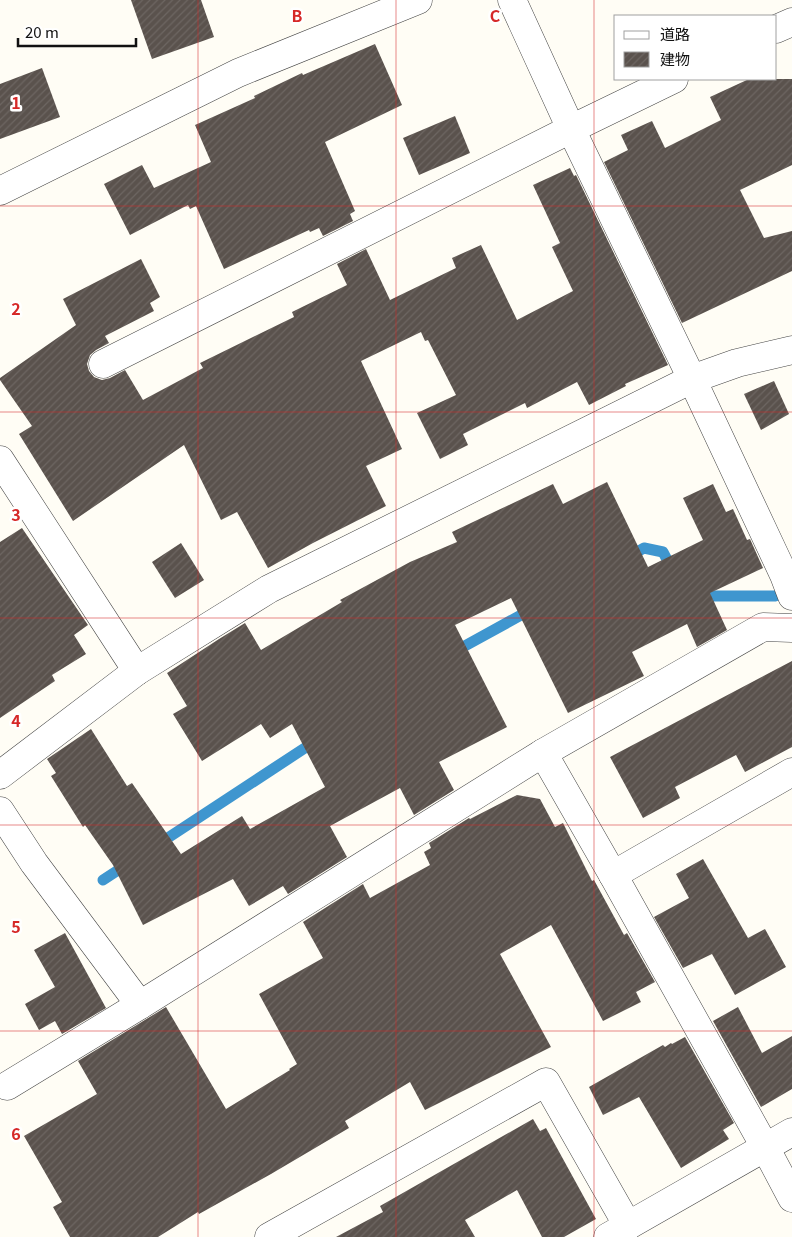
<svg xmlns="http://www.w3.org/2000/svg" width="792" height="1237" font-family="Georgia,'Noto Sans JP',serif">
<defs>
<pattern id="building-hatch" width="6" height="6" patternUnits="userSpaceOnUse" patternTransform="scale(1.25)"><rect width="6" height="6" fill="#5a524d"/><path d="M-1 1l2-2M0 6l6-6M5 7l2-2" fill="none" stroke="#6d6662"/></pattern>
</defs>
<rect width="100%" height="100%" fill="#fffdf5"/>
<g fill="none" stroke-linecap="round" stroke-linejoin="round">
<!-- stream -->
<g stroke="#3f96cf" stroke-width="11">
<path d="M 628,557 L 644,548 L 663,552 L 673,571"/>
<path d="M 698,594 L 701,596 L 775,596 L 791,591"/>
<path d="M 452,653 L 532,609"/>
<path d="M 157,845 L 317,740"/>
<path d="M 103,880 L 129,863"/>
</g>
</g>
<!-- building -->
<g fill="url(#building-hatch)">
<path d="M 131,0 L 201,0 L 214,37 L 152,59 Z"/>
<path d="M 375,44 L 402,105 L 325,142 L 355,211 L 350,214 L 353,221 L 323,236 L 319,228 L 310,232 L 309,230 L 224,269 L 196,206 L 190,209 L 188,205 L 130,235 L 104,184 L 142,165 L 154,188 L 211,162 L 195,125 L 255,98 L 254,96 L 302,73 L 303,75 Z"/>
<path d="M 42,68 L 60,117 L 0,139 L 0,84 Z"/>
<path d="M 749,79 L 792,79 L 792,165 L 740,190 L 764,238 L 792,231 L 792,271 L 682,323 L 604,162 L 628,150 L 621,135 L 652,121 L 665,148 L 721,120 L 710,97 Z"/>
<path d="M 455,116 L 470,153 L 419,175 L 403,138 Z"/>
<path d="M 570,168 L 574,176 L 576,175 L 668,365 L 625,384 L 626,386 L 589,405 L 577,382 L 527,408 L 525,403 L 463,434 L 468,445 L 440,459 L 417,413 L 456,395 L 428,340 L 425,341 L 421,332 L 361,361 L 402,449 L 366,466 L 386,506 L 313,543 L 268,568 L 237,512 L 221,520 L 184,445 L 73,521 L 19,434 L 32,426 L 0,380 L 0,378 L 76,325 L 63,299 L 141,259 L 160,297 L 150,303 L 154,311 L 105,336 L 109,343 L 96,350 L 90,355 L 87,364 L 89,371 L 94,377 L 102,380 L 110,378 L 125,370 L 143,400 L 203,368 L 200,363 L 294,317 L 292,312 L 347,285 L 337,264 L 366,249 L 390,300 L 456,268 L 452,258 L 481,245 L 517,320 L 573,291 L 552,247 L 560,243 L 533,185 Z"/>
<path d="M 774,381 L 789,414 L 761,430 L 744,394 Z"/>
<path d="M 607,482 L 648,567 L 703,540 L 683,498 L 713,484 L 726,512 L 733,509 L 747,540 L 750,539 L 763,568 L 710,593 L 727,630 L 697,647 L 687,624 L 632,652 L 644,676 L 568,713 L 511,598 L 455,625 L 507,727 L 439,762 L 454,790 L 414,815 L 400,788 L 330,826 L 347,857 L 288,894 L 283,886 L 249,906 L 233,879 L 143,925 L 113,865 L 85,825 L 83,827 L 51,776 L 56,773 L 47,759 L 91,729 L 127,786 L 132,783 L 181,854 L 242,816 L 250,829 L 325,787 L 292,724 L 270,738 L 261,724 L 202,761 L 173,714 L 187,706 L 167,673 L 219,639 L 245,623 L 261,650 L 342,602 L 340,600 L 410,562 L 457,542 L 452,532 L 553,484 L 563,504 Z"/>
<path d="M 22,528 L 88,625 L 74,635 L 86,654 L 52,675 L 55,681 L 0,718 L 0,542 Z"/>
<path d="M 181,543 L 204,580 L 175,598 L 152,562 Z"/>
<path d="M 792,661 L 792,747 L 745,772 L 736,755 L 675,787 L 680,798 L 643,818 L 610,757 Z"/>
<path d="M 517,795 L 540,799 L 555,827 L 563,823 L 592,881 L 594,880 L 624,935 L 627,933 L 655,982 L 636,992 L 641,1002 L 603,1021 L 551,925 L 500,954 L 551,1047 L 425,1110 L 410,1082 L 345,1121 L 349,1128 L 271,1174 L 199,1214 L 198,1212 L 158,1237 L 70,1237 L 53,1207 L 62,1202 L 24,1136 L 97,1094 L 78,1061 L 166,1007 L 226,1109 L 290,1070 L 289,1069 L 297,1064 L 259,994 L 323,958 L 303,922 L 363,884 L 370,898 L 430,865 L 424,852 L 431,848 L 429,843 L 469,818 L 470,819 Z"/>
<path d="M 703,859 L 748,938 L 765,929 L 786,967 L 735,995 L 712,954 L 683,968 L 654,917 L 689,898 L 676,874 Z"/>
<path d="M 65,933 L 106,1008 L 62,1034 L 55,1021 L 39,1030 L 25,1004 L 55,987 L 34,950 Z"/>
<path d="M 738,1007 L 762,1053 L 792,1036 L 792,1089 L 761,1107 L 713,1021 Z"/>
<path d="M 685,1037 L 734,1123 L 723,1130 L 729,1139 L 681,1168 L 639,1097 L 603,1115 L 589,1087 L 663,1045 L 665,1047 L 671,1043 L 672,1044 Z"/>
<path d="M 533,1119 L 540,1131 L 546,1128 L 596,1219 L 564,1237 L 542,1237 L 517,1190 L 465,1220 L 475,1237 L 336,1237 L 383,1212 L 380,1206 Z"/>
</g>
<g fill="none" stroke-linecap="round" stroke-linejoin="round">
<!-- minor casing -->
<g stroke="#444" stroke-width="29">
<g id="minor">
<path d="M 512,0 L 571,129 L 692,379 L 784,575 L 792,596"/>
<path d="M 776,29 L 792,22"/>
<path d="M 0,191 L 238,73 L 418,0"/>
<path d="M 103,364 L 571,129 L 674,79"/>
<path d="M 0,460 L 137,671"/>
<path d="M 543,753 L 613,875 L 765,1147 L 792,1198"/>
<path d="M 0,775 L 137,671 L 269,589 L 692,379 L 737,363 L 792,350"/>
<path d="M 0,811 L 34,863 L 140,1005"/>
<path d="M 613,875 L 792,772"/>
<path d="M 7,1086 L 140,1005 L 543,753 L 763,627 L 792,628"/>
<path d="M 269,1237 L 546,1082 L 628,1226"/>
<path d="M 608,1237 L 792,1132"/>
</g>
</g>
<!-- minor -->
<use href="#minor" stroke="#fff" stroke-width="28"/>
</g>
<!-- grid -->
<path fill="none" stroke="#d62828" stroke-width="1" stroke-opacity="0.55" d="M 198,0 L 198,1237M 396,0 L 396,1237M 594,0 L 594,1237M 0,206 L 792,206M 0,412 L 792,412M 0,618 L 792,618M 0,825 L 792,825M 0,1031 L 792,1031"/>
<g font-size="16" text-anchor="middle" font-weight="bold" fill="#d62828" stroke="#fff" stroke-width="5" stroke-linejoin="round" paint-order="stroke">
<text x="297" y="22">B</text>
<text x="495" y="22">C</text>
<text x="16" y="109">1</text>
<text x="16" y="315">2</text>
<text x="16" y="521">3</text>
<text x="16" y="727">4</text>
<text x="16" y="933">5</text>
<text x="16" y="1140">6</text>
</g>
<!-- legend -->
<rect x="614" y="15" width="162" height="65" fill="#ffffff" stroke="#a0a0a0"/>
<rect x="624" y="31" width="25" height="8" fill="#ffffff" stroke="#a0a0a0"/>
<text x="660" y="40" font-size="15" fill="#111111">道路</text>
<rect x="624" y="52" width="25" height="15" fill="url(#building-hatch)" stroke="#a0a0a0"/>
<text x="660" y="65" font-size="15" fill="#111111">建物</text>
<!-- scale -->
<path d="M18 38v8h118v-8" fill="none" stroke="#111111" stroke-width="2.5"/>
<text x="25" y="38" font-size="15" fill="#111111" stroke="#ffffff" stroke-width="4" paint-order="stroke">20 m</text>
</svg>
